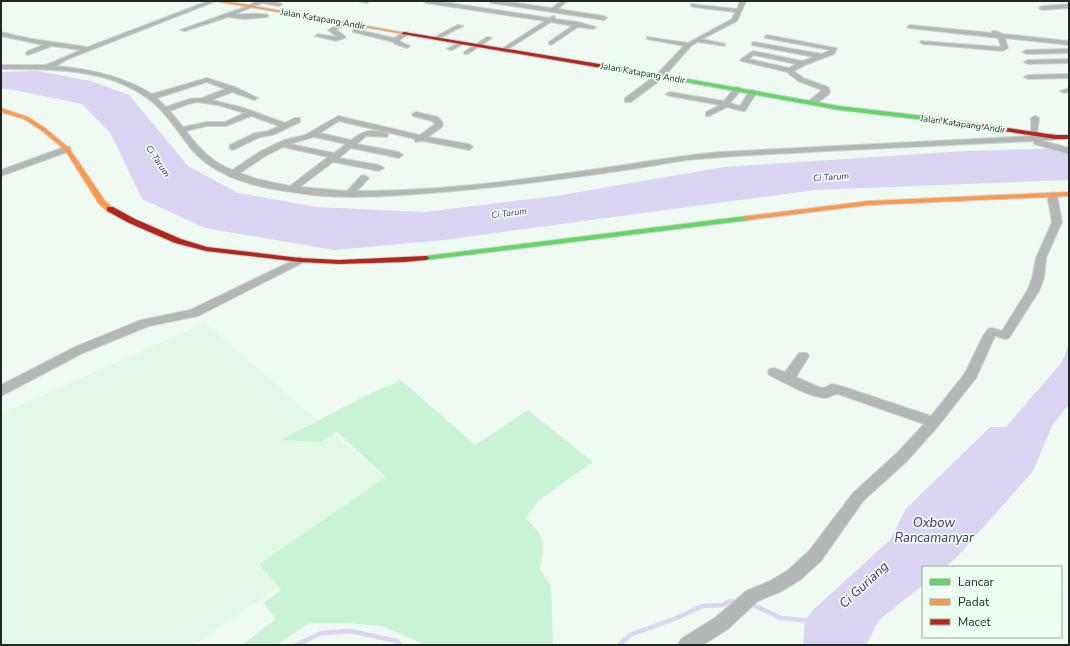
<svg xmlns="http://www.w3.org/2000/svg" width="1070" height="646" font-family="'Nunito Sans',sans-serif">
<rect width="100%" height="100%" fill="#effaf2"/>
<!-- built -->
<path fill="#e2f8e8" d="M 205,323 L 408,498 L 194,645 L 1,645 L 1,414 Z"/>
<!-- green -->
<path fill="#c8f4d5" d="M 401,380 L 475,445 L 528,410 L 593,462 L 539,500 L 526,518 C 546,540 545,539 540,569 L 551,585 L 553,645 L 426,645 L 382,626 L 346,623 L 309,623 L 277,645 L 242,645 L 276,619 L 263,603 L 281,590 L 259,564 L 386,477 L 337,432 L 320,442 L 281,440 L 365,396 Z"/>
<!-- water -->
<g fill="#dbd4f3">
<path d="M 37,71 L 91,81 L 129,95 L 188,166 L 238,193 L 316,207 L 425,212 L 556,196 L 724,167 L 965,151 L 1069,148 L 1069,180 L 815,190 L 444,240 L 334,250 L 205,228 L 142,199 L 111,134 L 82,104 L 9,89 L 1,89 L 1,72 Z"/>
<path d="M 1069,344 L 1069,404 L 1052,426 L 1033,471 L 957,557 L 945,567 L 923,567 L 923,585 L 879,620 L 866,645 L 803,645 L 805,620 L 813,610 L 890,540 L 906,509 L 990,427 L 1006,427 L 1062,362 Z"/>
</g>
<g fill="none" stroke-linecap="round" stroke-linejoin="round">
<!-- stream -->
<g stroke="#dbd4f3" stroke-width="4.5">
<path d="M 751,604 L 781,618 L 809,621"/>
<path d="M 296,645 L 321,633 L 350,631 L 397,641 L 401,645"/>
<path d="M 619,645 L 630,635 L 679,617 L 702,606 L 723,605 L 730,601 L 739,602"/>
</g>
<!-- street casing -->
<g stroke="#cfd7d1" stroke-width="2">
<g id="street">
<path d="M 208,1 L 216,1 L 68,59 L 56,66 C 90,69 123,76 152,94 L 207,78 L 235,87 L 258,98 L 254,100 L 232,92 L 212,100 L 244,108 L 285,123 L 294,118 L 300,118 L 300,122 L 273,135 L 260,137 L 233,150 L 230,149 L 229,147 L 230,145 L 255,133 L 268,131 L 279,126 L 251,116 L 226,126 L 207,126 L 186,131 C 199,148 212,162 232,170 L 261,151 L 284,140 L 305,135 L 338,116 L 420,135 L 435,124 L 432,121 L 413,116 L 412,114 L 416,112 L 438,117 L 443,123 L 442,127 L 428,137 L 469,144 L 473,147 L 469,150 L 423,141 L 415,142 L 415,139 L 339,121 L 320,133 L 351,140 C 364,130 371,129 387,133 L 388,135 L 387,137 L 366,136 L 357,144 L 399,152 L 403,155 L 399,158 L 351,148 L 339,158 L 379,165 L 384,168 L 379,171 L 333,162 L 300,187 L 347,191 L 361,176 L 364,175 L 369,178 L 357,191 C 446,191 536,178 624,165 C 656,160 687,155 720,152 L 1031,136 L 1031,118 L 1035,116 L 1039,118 L 1037,135 L 1054,134 L 1058,137 L 1054,140 L 1040,140 L 1069,148 L 1069,154 L 1034,144 L 1034,141 C 965,144 897,148 828,151 C 782,154 735,155 688,160 C 665,163 642,168 619,171 C 556,180 494,188 431,193 C 391,196 351,199 312,195 C 271,190 222,183 193,151 C 178,133 166,111 147,98 C 106,68 49,69 1,69 L 1,65 L 46,65 L 81,50 L 52,46 L 28,55 L 26,54 L 26,52 L 43,45 L 1,36 L 1,32 L 32,39 L 88,47 ZM 207,82 L 225,89 L 202,98 L 189,99 L 166,107 L 157,98 ZM 197,102 L 218,105 L 244,113 L 225,122 L 207,122 L 183,127 L 170,111 L 188,104 ZM 314,137 L 346,144 L 334,153 L 290,144 ZM 283,147 L 328,157 L 290,186 L 257,179 L 240,173 L 267,155 Z"/>
<path d="M 257,1 L 271,1 L 282,4 L 279,6 L 262,3 L 235,14 C 247,15 257,12 268,15 L 268,17 L 244,19 L 228,17 L 185,31 L 180,30 L 248,6 Z"/>
<path d="M 358,1 L 370,1 L 367,3 Z"/>
<path d="M 423,1 L 437,1 L 549,18 L 553,16 L 555,17 L 555,19 L 578,22 L 596,27 L 593,29 L 578,27 L 551,45 L 549,44 L 549,42 L 572,26 L 551,22 L 505,51 L 503,50 L 503,48 L 545,21 L 426,3 Z"/>
<path d="M 488,1 L 503,1 L 552,8 L 561,1 L 567,1 L 558,9 L 604,16 L 607,18 L 604,20 L 491,3 Z"/>
<path d="M 740,1 L 746,1 L 737,21 L 702,39 L 725,44 L 725,46 L 698,42 L 691,46 L 662,79 L 631,102 L 625,102 L 625,98 L 656,75 L 684,46 L 647,39 L 647,37 L 688,43 L 732,19 L 735,12 L 693,7 L 691,6 L 691,4 L 737,9 Z"/>
<path d="M 1069,4 L 1069,8 L 1042,10 L 1039,8 L 1042,6 Z"/>
<path d="M 344,21 L 347,23 L 346,24 L 336,30 L 345,36 L 345,38 L 336,41 L 315,36 L 318,34 L 337,37 L 328,30 Z"/>
<path d="M 458,25 L 463,26 L 438,39 L 433,38 Z"/>
<path d="M 910,25 L 992,33 L 992,31 L 996,31 L 1003,34 L 1069,41 L 1069,45 L 1005,38 L 1008,48 L 1003,51 L 923,44 L 920,42 L 921,41 L 1001,47 L 998,38 L 908,28 L 907,27 Z"/>
<path d="M 355,29 L 394,38 L 404,32 L 408,32 L 408,34 L 400,40 L 401,42 L 410,46 L 407,48 L 395,44 L 393,42 L 353,32 L 353,30 Z"/>
<path d="M 767,35 L 836,48 L 837,49 L 834,54 L 805,65 L 794,71 L 803,78 L 828,87 L 830,92 L 829,94 L 816,104 L 810,104 L 810,100 L 822,90 L 798,81 L 787,72 L 741,61 L 741,59 L 753,51 L 802,61 L 814,57 L 752,45 L 752,43 L 754,42 L 822,54 L 830,50 L 765,38 L 765,36 ZM 754,55 L 796,64 L 789,68 L 749,59 Z"/>
<path d="M 487,37 L 492,38 L 468,54 L 464,54 L 464,52 Z"/>
<path d="M 460,42 L 465,43 L 452,50 L 447,49 Z"/>
<path d="M 1069,49 L 1069,53 L 1026,54 L 1023,52 L 1026,50 Z"/>
<path d="M 1069,59 L 1069,63 L 1028,64 L 1024,62 L 1028,60 Z"/>
<path d="M 1069,74 L 1069,78 L 1028,79 L 1024,77 L 1028,75 Z"/>
<path d="M 735,87 L 738,87 L 742,89 L 730,103 L 740,106 L 750,90 L 753,90 L 757,92 L 745,111 L 742,111 L 727,107 L 709,116 L 706,116 L 706,112 L 720,105 L 670,96 L 666,94 L 670,92 L 724,101 Z"/>
<path d="M 1069,88 L 1069,92 L 1064,93 L 1060,91 Z"/>
<path d="M 67,146 L 70,147 L 71,149 L 70,151 L 1,176 L 1,170 Z"/>
<path d="M 1052,192 L 1057,195 L 1062,222 L 1046,258 L 1044,278 L 1039,291 L 1009,338 L 1005,339 L 995,336 L 976,378 L 939,425 L 907,461 L 863,501 L 821,561 L 800,580 L 782,591 L 758,601 L 728,629 L 703,645 L 678,645 L 681,639 L 716,617 L 746,591 L 770,581 L 788,570 L 809,551 L 853,493 L 897,453 L 924,424 L 838,394 C 833,394 831,397 826,398 C 810,398 784,382 769,375 L 768,372 L 769,369 L 774,368 L 785,372 L 799,353 L 807,353 L 809,356 L 796,377 L 819,387 L 824,388 L 832,384 L 844,387 L 931,416 L 965,373 L 983,336 L 988,329 L 992,328 L 1002,331 L 1027,291 L 1032,278 L 1036,258 L 1052,222 L 1047,195 Z"/>
<path d="M 300,257 L 305,260 L 304,262 L 198,316 L 149,326 L 83,353 L 1,396 L 1,385 L 75,347 L 141,320 L 190,310 Z"/>
</g>
</g>
<!-- fast casing -->
<g stroke="#cfd7d1" stroke-width="2">
<g id="fast">
<path d="M 654,73 L 839,106 L 941,118 L 944,120 L 941,122 L 839,110 L 652,76 L 651,75 Z"/>
<path d="M 747,216 L 750,216 L 750,220 L 426,260 L 422,258 L 426,256 Z"/>
</g>
</g>
<!-- slow casing -->
<g stroke="#cfd7d1" stroke-width="2">
<g id="slow">
<path d="M 215,1 L 225,1 L 406,33 L 404,34 Z"/>
<path d="M 1,108 L 28,117 L 45,128 L 69,148 L 105,201 L 114,209 L 113,211 L 107,211 L 99,204 L 65,150 L 41,130 L 24,119 L 1,112 Z"/>
<path d="M 1069,192 L 1069,196 L 869,205 L 747,220 L 743,218 L 747,216 L 869,201 Z"/>
</g>
</g>
<!-- jam casing -->
<g stroke="#cfd7d1" stroke-width="2">
<g id="jam">
<path d="M 404,32 L 654,73 L 657,75 L 654,77 L 402,34 L 402,33 Z"/>
<path d="M 941,118 L 1055,135 L 1069,135 L 1069,139 L 1055,139 L 939,121 L 938,120 Z"/>
<path d="M 107,207 L 113,207 L 135,219 L 181,239 L 207,247 L 300,258 L 339,260 L 426,256 L 430,258 L 426,260 L 404,262 L 339,264 L 300,262 L 206,251 L 175,243 L 129,223 L 107,211 Z"/>
</g>
</g>
<!-- street -->
<use href="#street" fill="#b4b7b7" fill-rule="evenodd"/>
<!-- fast -->
<use href="#fast" fill="#63d668" fill-rule="evenodd"/>
<!-- slow -->
<use href="#slow" fill="#ff974d" fill-rule="evenodd"/>
<!-- jam -->
<use href="#jam" fill="#b3261e" fill-rule="evenodd"/>
</g>
<g text-anchor="middle" dominant-baseline="central" stroke-width="3.5" stroke-linejoin="round" paint-order="stroke">
<!-- far-street labels -->
<g font-size="9" fill="#1f2721" stroke="#ebfeef">
<text transform="translate(323 19) rotate(10)">Jalan Katapang Andir</text>
<text transform="translate(643 73) rotate(10)">Jalan Katapang Andir</text>
<text transform="translate(963 124) rotate(8)">Jalan Katapang Andir</text>
</g>
<!-- far-water labels -->
<g font-size="9" font-style="italic" fill="#4e277f" stroke="#ebfeef">
<text transform="translate(158 161) rotate(56)">Ci Tarum</text>
<text transform="translate(831 177) rotate(-4)">Ci Tarum</text>
<text transform="translate(509 213) rotate(-7)">Ci Tarum</text>
</g>
<!-- near-water labels -->
<g font-size="13" font-style="italic" fill="#4e277f" stroke="#ebfeef">
<text x="934" y="523">Oxbow<tspan x="934" dy="15">Rancamanyar</tspan></text>
<text transform="translate(864 585) rotate(-43)">Ci Guriang</text>
</g>
</g>
<!-- border -->
<rect width="1070" height="646" fill="none" stroke="#1f2721" stroke-width="4"/>
<!-- legend -->
<rect x="922" y="566" width="140" height="72" fill="#ebfeef" stroke="#99a89d"/>
<rect x="930" y="579" width="20" height="6" fill="#63d668" stroke="#99a89d"/>
<text x="958" y="586" font-size="12" fill="#1f2721">Lancar</text>
<rect x="930" y="599" width="20" height="6" fill="#ff974d" stroke="#99a89d"/>
<text x="958" y="606" font-size="12" fill="#1f2721">Padat</text>
<rect x="930" y="619" width="20" height="6" fill="#b3261e" stroke="#99a89d"/>
<text x="958" y="626" font-size="12" fill="#1f2721">Macet</text>
</svg>
